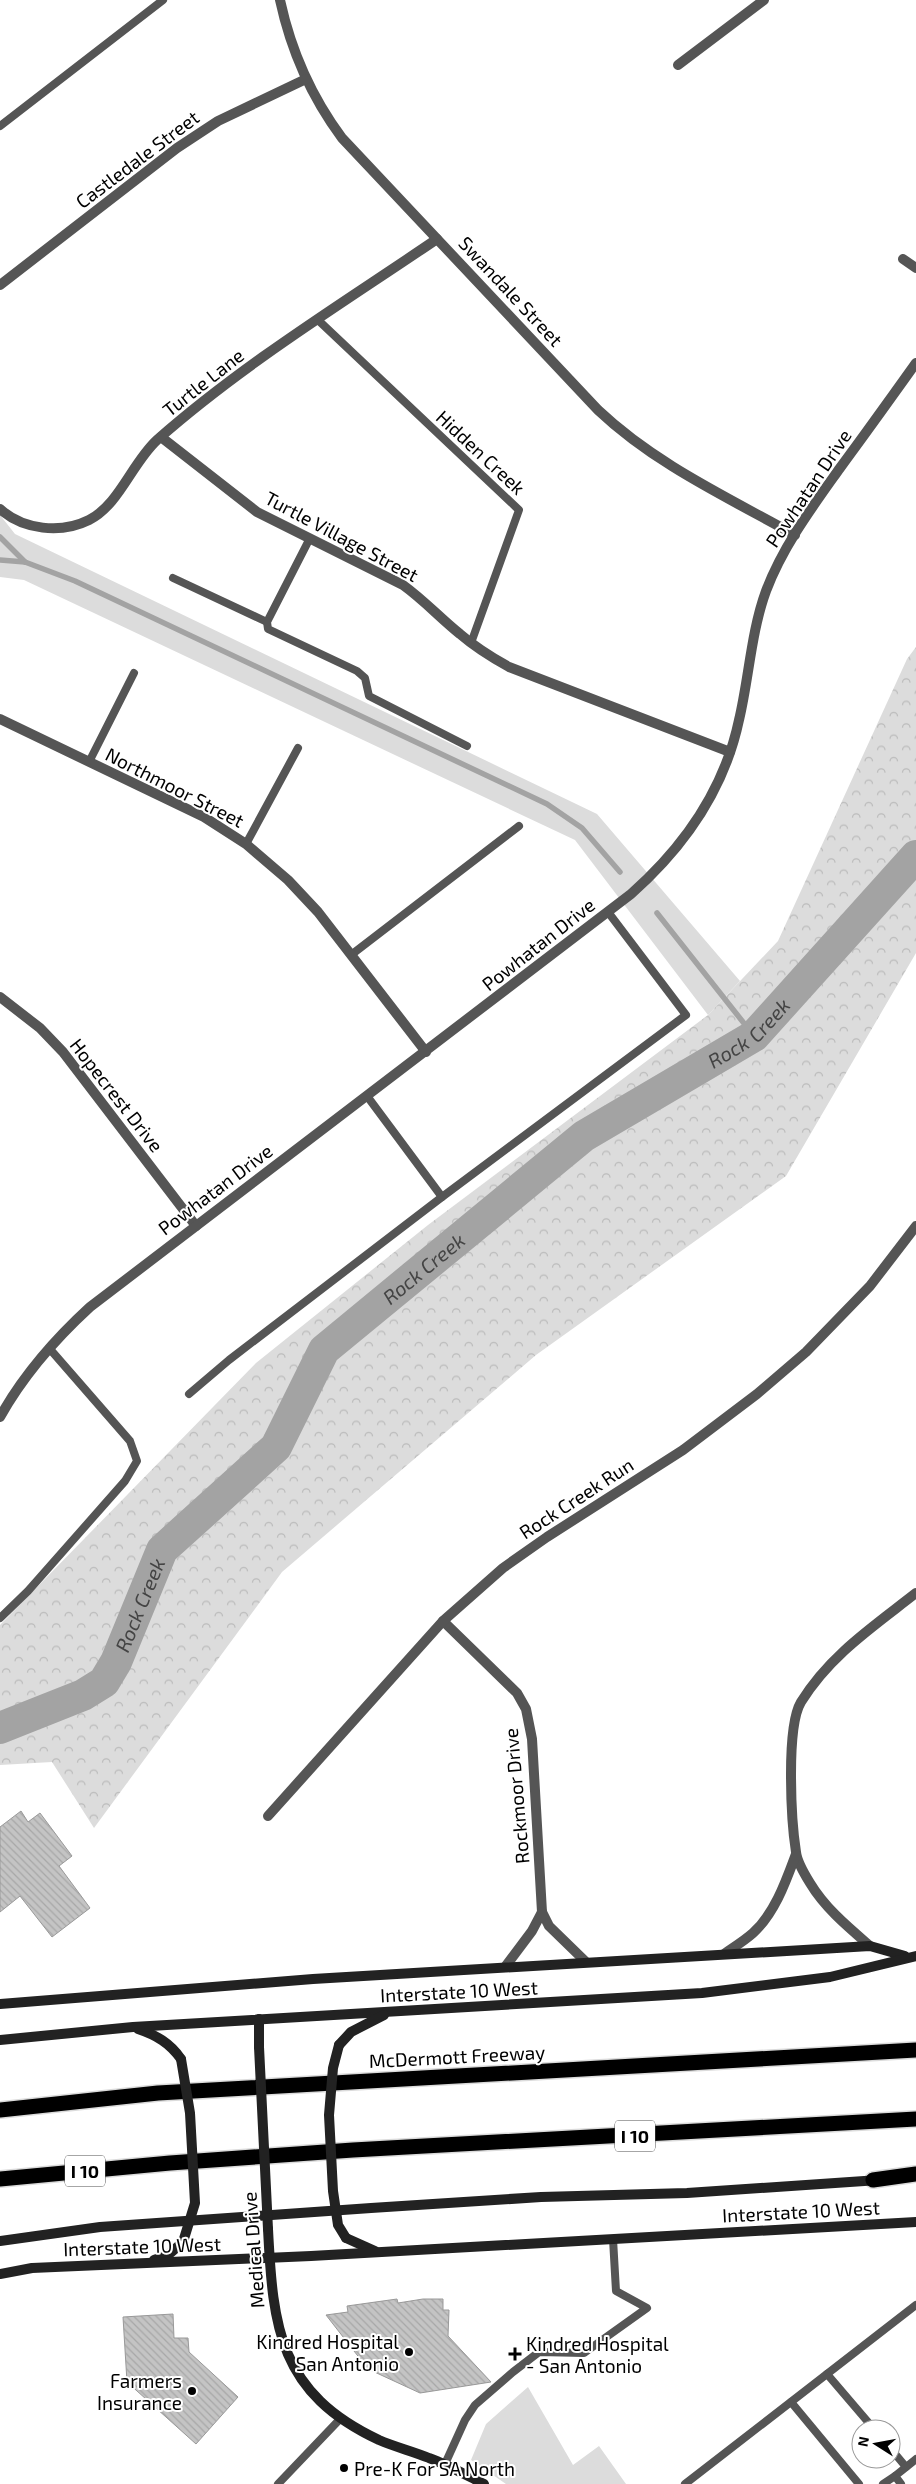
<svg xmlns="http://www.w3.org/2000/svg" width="916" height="2484" font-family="'Exo 2',sans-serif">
<defs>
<pattern id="forest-crowns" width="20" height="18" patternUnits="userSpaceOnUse" patternTransform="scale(1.25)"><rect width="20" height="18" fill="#dcdcdc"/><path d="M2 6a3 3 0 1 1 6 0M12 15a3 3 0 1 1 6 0" fill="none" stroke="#bbb"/></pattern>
<pattern id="building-back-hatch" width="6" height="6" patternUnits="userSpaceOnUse" patternTransform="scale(1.25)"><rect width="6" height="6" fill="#c4c4c4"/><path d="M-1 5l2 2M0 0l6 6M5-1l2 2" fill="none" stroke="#a7a7a7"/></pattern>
</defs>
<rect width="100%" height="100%" fill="#fff"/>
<!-- green -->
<g fill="#dcdcdc">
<path d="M 0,515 L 15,534 L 597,814 L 740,981 L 708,1015 L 575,840 L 24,580 L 0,577 Z"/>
<path d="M 528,2387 L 573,2465 L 599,2446 L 626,2484 L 506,2484 L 471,2460 L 486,2424 Z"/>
</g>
<!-- forest -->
<path fill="url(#forest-crowns)" d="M 916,647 L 916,953 L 786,1176 L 536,1355 L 282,1572 L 94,1828 L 52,1762 L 0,1765 L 0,1625 L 256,1363 L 428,1225 L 708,1015 L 778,941 L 907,659 Z"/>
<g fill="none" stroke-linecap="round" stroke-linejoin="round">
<!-- stream -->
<g stroke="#a3a3a3" stroke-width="5.5">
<path d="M 0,537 L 25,562"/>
<path d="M 0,560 L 25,562 L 75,581 L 547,804 L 582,828 L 620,872"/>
<path d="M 657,913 L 754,1036"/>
</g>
<!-- river -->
<path stroke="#a3a3a3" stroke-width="32" id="s1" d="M 0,1728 L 83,1695 L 104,1682 L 116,1662 L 162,1550 L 276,1447 L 324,1350 L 584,1136 L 754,1036 L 916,856"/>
</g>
<!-- building -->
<g fill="url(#building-back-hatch)" stroke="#999">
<path d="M 21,1811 L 28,1822 L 40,1813 L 72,1856 L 59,1866 L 90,1908 L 52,1937 L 20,1896 L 0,1912 L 0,1827 Z"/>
<path d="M 397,2299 L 398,2303 L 423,2299 L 443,2299 L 443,2310 L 449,2310 L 448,2336 L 491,2382 L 420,2393 L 368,2369 L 326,2315 L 348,2312 L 347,2306 Z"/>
<path d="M 173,2314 L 174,2338 L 188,2338 L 189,2352 L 238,2397 L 196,2444 L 127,2382 L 123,2317 Z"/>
</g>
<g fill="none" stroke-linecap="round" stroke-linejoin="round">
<!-- highway casing -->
<g stroke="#dbdbdb" stroke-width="18">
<g id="highway">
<path d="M 0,2110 L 158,2093 L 916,2050"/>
<path d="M 0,2179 L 170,2163 L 353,2150 L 916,2119"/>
<path d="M 873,2180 L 916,2174"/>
</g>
</g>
<!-- lane -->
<g stroke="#555" stroke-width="8">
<path d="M 0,126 L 163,0"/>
<path d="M 318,320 L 519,510 L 471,643"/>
<path d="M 310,538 L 267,622 L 268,629 L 357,671 L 365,678 L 369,696 L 467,746"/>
<path d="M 173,578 L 267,622"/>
<path d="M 89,762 L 134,673"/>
<path d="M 246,844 L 298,748"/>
<path d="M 351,955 L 519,826"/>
<path d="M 367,1096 L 442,1197"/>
<path d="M 189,1394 L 229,1360 L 442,1197 L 686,1015 L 608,912"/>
<path d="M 0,1618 L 28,1591 L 125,1481 L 137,1461 L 130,1441 L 49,1348"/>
<path d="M 827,2374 L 874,2429"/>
<path d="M 791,2402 L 859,2484"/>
<path d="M 891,2449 L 906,2467"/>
<path d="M 445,2464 L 465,2420 L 475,2405 L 513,2372 L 539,2352 L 584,2353 L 647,2308 L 616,2291 L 613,2239"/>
<path d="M 278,2484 L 341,2418"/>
<path d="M 685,2484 L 916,2305"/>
<path d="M 883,2484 L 895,2476"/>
<path d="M 901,2484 L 895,2476 L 916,2459"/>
</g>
<!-- street -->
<g stroke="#555" stroke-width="10">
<path d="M 280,0 C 291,51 310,95 342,138 L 598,410 C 655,464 727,497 795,535"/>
<path d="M 678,65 L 764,0"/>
<path d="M 903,259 L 916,268"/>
<path d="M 0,285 L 177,148 L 218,121 L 306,79"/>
<path d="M 161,437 L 257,512 L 403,585 C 425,601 440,618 460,634 C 475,647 491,657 509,667 L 730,752"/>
<path d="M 0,509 C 23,530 61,534 89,520 C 119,505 132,463 157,440 C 243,364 343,303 437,239"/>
<path d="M 0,719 L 204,817 L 246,844 L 288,880 L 318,912 L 426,1052"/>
<path d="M 0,997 L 40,1028 L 63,1052 L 196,1226"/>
<path d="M 0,1417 C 24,1374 54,1340 90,1307 L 631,894 C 684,847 724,791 739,720 C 749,678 751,632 766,591 C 783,546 813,506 840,468 C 866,433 891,398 916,363"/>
<path d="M 443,1621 L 517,1693 L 526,1709 L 532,1739 L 542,1912"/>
<path d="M 268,1816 L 443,1621 L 503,1568 L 547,1537 L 683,1450 L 757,1394 L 806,1352 L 870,1286 L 916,1226"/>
<path d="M 870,1946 C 848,1927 825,1908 810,1883 C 805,1875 797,1861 796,1852 C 791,1820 786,1727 801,1702 C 830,1655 874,1626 916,1593"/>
<path d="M 724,1954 C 734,1947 744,1941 753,1933 C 775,1913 786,1881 796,1854"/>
<path d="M 505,1967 L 532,1931 L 542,1912 L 549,1926 L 586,1962"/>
</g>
<!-- secondary -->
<g stroke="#222" stroke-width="10">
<path d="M 0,2004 L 313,1979 L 870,1946 L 905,1956"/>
<path d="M 259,2019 L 259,2047"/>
<path d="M 138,2029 C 156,2035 170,2043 181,2059"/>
<path d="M 0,2040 L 133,2027 L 702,1993 L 830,1977 L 916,1956"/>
<path d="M 339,2045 L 351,2032 L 384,2015"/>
<path d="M 268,2229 C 273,2328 279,2393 379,2440 C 395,2447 412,2451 429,2458 C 448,2465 466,2475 484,2484"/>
<path d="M 346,2238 L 375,2251"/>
<path d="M 0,2241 L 100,2227 L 371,2208 L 541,2197 L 687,2193 L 879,2180"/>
<path d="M 154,2260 L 168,2255 L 183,2242"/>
<path d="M 0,2274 L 32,2268 L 311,2256 L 916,2222"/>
</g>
<!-- highway -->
<use href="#highway" stroke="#000" stroke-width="15"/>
<!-- secondary-bridge -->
<g stroke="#222" stroke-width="10">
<path d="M 339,2045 L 333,2068 L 329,2115 L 333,2191 L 338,2225 L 346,2238"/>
<path d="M 259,2047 L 268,2229"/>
<path d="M 181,2059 L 190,2113 L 195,2203 L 183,2242"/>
</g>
</g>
<!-- markers -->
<g fill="#000" stroke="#fff" stroke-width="2">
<circle cx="409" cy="2352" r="5"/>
<path d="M512.5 2346.5h5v5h5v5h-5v5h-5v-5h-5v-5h5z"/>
<circle cx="192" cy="2391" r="5"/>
<circle cx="344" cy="2468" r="5"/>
</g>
<g text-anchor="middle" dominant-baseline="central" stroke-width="4" stroke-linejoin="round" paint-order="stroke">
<!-- shield labels -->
<g fill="#fff" stroke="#4c4c4c" stroke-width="1">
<rect x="615" y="2120.5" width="40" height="31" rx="4"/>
<rect x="65" y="2155.5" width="40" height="31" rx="4"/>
</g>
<g font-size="18" font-weight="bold" fill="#000">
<text x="635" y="2136">I 10</text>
<text x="85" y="2171">I 10</text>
</g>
<!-- street labels -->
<g font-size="19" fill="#000" stroke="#fff">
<text transform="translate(137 159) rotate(-37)">Castledale Street</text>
<text transform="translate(511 291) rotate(47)">Swandale Street</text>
<text transform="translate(203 382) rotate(-38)">Turtle Lane</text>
<text transform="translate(481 452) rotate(43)">Hidden Creek</text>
<text transform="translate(808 488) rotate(-56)">Powhatan Drive</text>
<text transform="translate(342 536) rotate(28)">Turtle Village Street</text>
<text transform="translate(175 787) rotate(27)">Northmoor Street</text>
<text transform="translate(538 944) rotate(-38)">Powhatan Drive</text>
<text transform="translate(117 1095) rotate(52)">Hopecrest Drive</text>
<text transform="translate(215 1189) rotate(-37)">Powhatan Drive</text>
<text transform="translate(576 1498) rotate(-33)">Rock Creek Run</text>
<text transform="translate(516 1796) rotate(-95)">Rockmoor Drive</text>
<text transform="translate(459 1991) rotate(-3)">Interstate 10 West</text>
<text transform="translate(457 2056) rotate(-3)">McDermott Freeway</text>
<text transform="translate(801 2211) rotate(-3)">Interstate 10 West</text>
<text transform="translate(142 2246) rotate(-2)">Interstate 10 West</text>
<text transform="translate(253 2250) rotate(-94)">Medical Drive</text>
</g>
<!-- poi labels -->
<g font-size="19" fill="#000" stroke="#fff" text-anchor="end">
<text x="399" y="2341">Kindred Hospital<tspan x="399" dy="22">San Antonio</tspan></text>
<text x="526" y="2343" text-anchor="start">Kindred Hospital<tspan x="526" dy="22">- San Antonio</tspan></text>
<text x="182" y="2380">Farmers<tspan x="182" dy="22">Insurance</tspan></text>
<text x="354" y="2468" text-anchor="start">Pre-K For SA North</text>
</g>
<!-- water labels -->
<g font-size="20" font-style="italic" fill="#444" stroke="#fff">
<text stroke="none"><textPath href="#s1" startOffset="1052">Rock Creek</textPath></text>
<text stroke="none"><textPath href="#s1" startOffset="649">Rock Creek</textPath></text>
<text stroke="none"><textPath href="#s1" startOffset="199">Rock Creek</textPath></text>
</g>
</g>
<!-- north arrow -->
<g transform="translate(876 2444) rotate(281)"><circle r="24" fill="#ffffff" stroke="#999999"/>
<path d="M0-4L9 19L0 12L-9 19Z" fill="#000000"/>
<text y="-8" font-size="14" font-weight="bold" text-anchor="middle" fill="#000000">N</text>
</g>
</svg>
